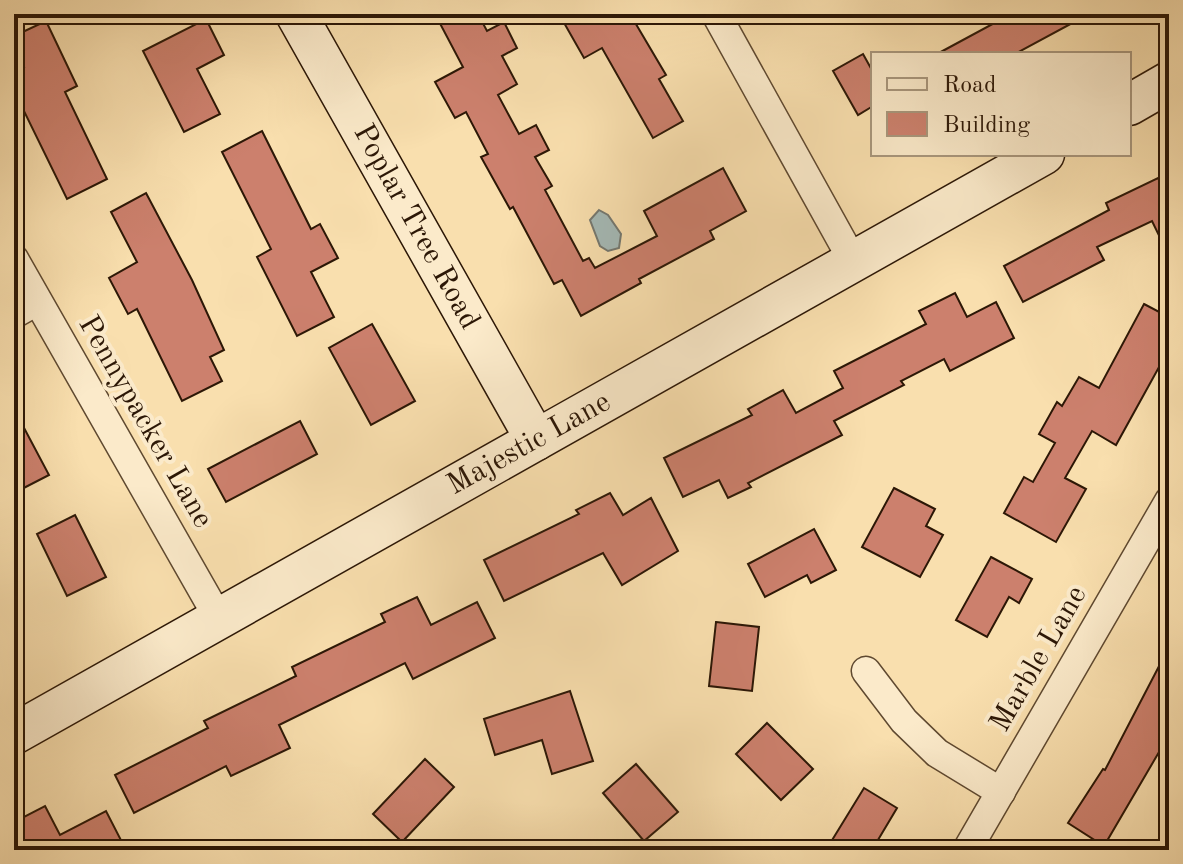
<svg xmlns="http://www.w3.org/2000/svg" width="1183" height="864" font-family="'Old Standard TT',serif">
<rect width="100%" height="100%" fill="#f9dfae"/>
<filter id="stains"><feTurbulence type="fractalNoise" baseFrequency=".0025" numOctaves="4"/><feColorMatrix values="0 0 0 0 .2 0 0 0 0 .09 0 0 0 0 .02 0 0 0 .5 -.17"/></filter>
<radialGradient id="worn" r=".72"><stop offset=".6" stop-color="#630" stop-opacity="0"/><stop offset="1" stop-color="#630" stop-opacity=".3"/></radialGradient>
<!-- water -->
<path fill="#a4b9b6" stroke="#747870" stroke-width="2" d="M 599,210 L 608,215 L 621,234 L 619,248 L 608,251 L 600,246 L 590,220 Z"/>
<!-- building -->
<g fill="#cc806d" stroke="#2c1706" stroke-width="2">
<path d="M 435,14 L 478,14 L 487,31 L 504,22 L 517,48 L 502,56 L 517,84 L 498,95 L 519,134 L 536,125 L 549,150 L 535,157 L 552,186 L 545,190 L 583,261 L 589,258 L 595,268 L 657,236 L 644,211 L 723,168 L 746,211 L 710,231 L 714,239 L 639,279 L 641,283 L 581,316 L 562,280 L 554,284 L 513,207 L 510,209 L 481,157 L 488,154 L 466,112 L 455,118 L 435,82 L 463,67 Z"/>
<path d="M 559,14 L 630,14 L 666,75 L 659,79 L 683,121 L 653,138 L 602,48 L 584,58 Z"/>
<path d="M 1011,14 L 1089,14 L 1015,54 L 937,54 Z"/>
<path d="M 206,19 L 224,55 L 197,69 L 220,114 L 184,132 L 143,51 Z"/>
<path d="M 46,21 L 77,86 L 65,92 L 107,179 L 67,199 L 24,111 L 14,116 L 14,72 L 24,67 L 14,47 L 14,36 Z"/>
<path d="M 863,54 L 873,72 L 873,106 L 858,115 L 833,71 Z"/>
<path d="M 262,131 L 311,229 L 320,224 L 338,258 L 311,272 L 334,317 L 297,336 L 257,257 L 271,249 L 222,152 Z"/>
<path d="M 1158,178 L 1169,199 L 1169,256 L 1152,221 L 1097,247 L 1104,260 L 1023,302 L 1004,266 L 1109,210 L 1106,203 Z"/>
<path d="M 146,193 L 192,280 L 224,350 L 210,357 L 222,381 L 182,401 L 137,309 L 128,314 L 109,278 L 137,262 L 111,212 Z"/>
<path d="M 955,293 L 967,317 L 996,302 L 1014,338 L 950,371 L 944,359 L 901,381 L 904,385 L 834,421 L 842,435 L 748,483 L 751,487 L 728,498 L 719,480 L 683,497 L 664,458 L 752,415 L 748,409 L 783,390 L 796,413 L 843,388 L 834,371 L 926,324 L 919,311 Z"/>
<path d="M 1144,304 L 1169,317 L 1169,349 L 1116,445 L 1092,431 L 1065,478 L 1086,489 L 1056,542 L 1004,513 L 1024,477 L 1033,482 L 1055,443 L 1039,434 L 1057,402 L 1062,406 L 1079,377 L 1099,388 Z"/>
<path d="M 372,324 L 415,401 L 371,425 L 329,348 Z"/>
<path d="M 14,409 L 49,475 L 14,493 Z"/>
<path d="M 300,421 L 317,454 L 226,502 L 208,469 Z"/>
<path d="M 894,488 L 935,509 L 926,526 L 943,535 L 920,577 L 862,547 Z"/>
<path d="M 610,493 L 623,515 L 651,498 L 678,551 L 622,585 L 603,553 L 504,601 L 484,560 L 579,514 L 576,510 Z"/>
<path d="M 75,515 L 106,577 L 67,596 L 37,534 Z"/>
<path d="M 814,529 L 836,570 L 811,583 L 807,575 L 765,597 L 748,564 Z"/>
<path d="M 991,557 L 1032,579 L 1019,603 L 1009,597 L 987,637 L 956,620 Z"/>
<path d="M 417,597 L 431,625 L 477,602 L 495,638 L 413,679 L 405,663 L 279,725 L 290,748 L 231,776 L 226,766 L 134,813 L 115,775 L 208,728 L 204,721 L 296,676 L 292,667 L 385,622 L 381,614 Z"/>
<path d="M 716,622 L 759,627 L 752,691 L 709,686 Z"/>
<path d="M 1169,647 L 1169,735 L 1104,846 L 1068,823 L 1103,769 L 1105,770 Z"/>
<path d="M 570,691 L 593,761 L 552,774 L 542,740 L 495,755 L 484,719 Z"/>
<path d="M 767,723 L 813,769 L 781,800 L 736,754 Z"/>
<path d="M 425,759 L 454,787 L 402,842 L 373,814 Z"/>
<path d="M 636,764 L 678,812 L 644,841 L 603,793 Z"/>
<path d="M 864,788 L 897,808 L 872,850 L 826,850 Z"/>
<path d="M 45,806 L 60,835 L 106,811 L 126,850 L 22,850 L 14,835 L 14,822 Z"/>
</g>
<g fill="none" stroke-linecap="round" stroke-linejoin="round">
<!-- street casing -->
<g stroke="#5f4930" stroke-width="31">
<g id="street">
<path d="M 716,14 L 853,261"/>
<path d="M 14,259 L 219,619"/>
<path d="M 14,314 L 37,301"/>
<path d="M 866,671 L 904,721 L 937,753 L 1001,792"/>
<path d="M 967,850 L 1169,501"/>
</g>
</g>
<!-- secondary casing -->
<g stroke="#2c1706" stroke-width="43">
<g id="secondary">
<path d="M 296,14 L 536,440"/>
<path d="M 1129,105 L 1169,82"/>
<path d="M 14,734 L 1044,154"/>
</g>
</g>
<!-- street -->
<use href="#street" stroke="#fbeaca" stroke-width="28"/>
<!-- secondary -->
<use href="#secondary" stroke="#fbeaca" stroke-width="40"/>
</g>
<g text-anchor="middle" dominant-baseline="central" stroke-width="8" stroke-linejoin="round" paint-order="stroke">
<!-- street labels -->
<g font-size="30" fill="#2c1706" stroke="#fbeaca">
<text transform="translate(416 227) rotate(61)">Poplar Tree Road</text>
<text transform="translate(145 422) rotate(60)">Pennypacker Lane</text>
<text transform="translate(529 444) rotate(-29)">Majestic Lane</text>
<text transform="translate(1039 659) rotate(-60)">Marble Lane</text>
</g>
</g>
<!-- margin -->
<rect width="1183" height="864" fill="none" stroke="#f9dfae" stroke-width="48"/>
<rect x="16" y="16" width="1151" height="832" fill="none" stroke="#2c1706" stroke-width="4"/>
<rect x="24" y="24" width="1135" height="816" fill="none" stroke="#2c1706" stroke-width="2"/>
<!-- legend -->
<rect x="871" y="52" width="260" height="104" fill="#fbeaca" stroke="#a8967c" stroke-width="2"/>
<rect x="887" y="78" width="40" height="12" fill="#fbeaca" stroke="#a8967c" stroke-width="2"/>
<text x="943" y="92" font-size="24" fill="#2c1706">Road</text>
<rect x="887" y="112" width="40" height="24" fill="#cc806d" stroke="#a8967c" stroke-width="2"/>
<text x="943" y="132" font-size="24" fill="#2c1706">Building</text>
<rect width="100%" height="100%" filter="url(#stains)"/>
<rect width="100%" height="100%" fill="url(#worn)"/>
</svg>
